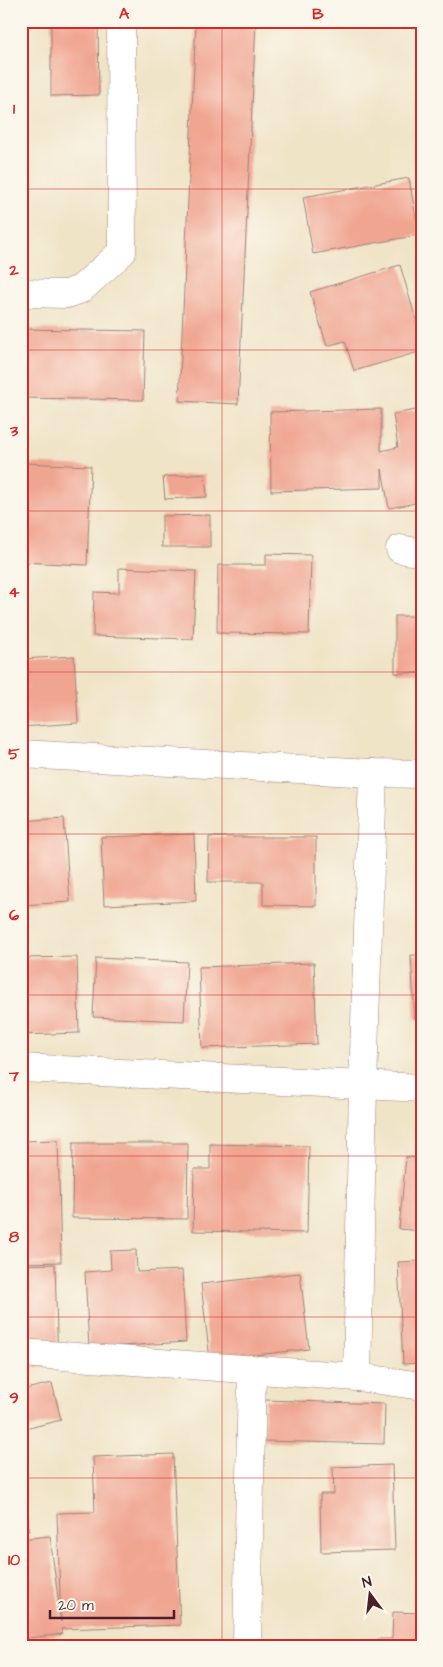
<svg xmlns="http://www.w3.org/2000/svg" width="443" height="1667" font-family="'Architects Daughter',sans-serif">
<rect width="100%" height="100%" fill="#fbf7ec"/>
<filter id="ink" filterUnits="userSpaceOnUse"><feTurbulence type="fractalNoise" baseFrequency=".02" numOctaves="2"/><feDisplacementMap in="SourceGraphic" scale="10" xChannelSelector="R" yChannelSelector="G"/><feConvolveMatrix kernelMatrix="1 2 1 2 8 2 1 2 1" color-interpolation-filters="sRGB"/></filter>
<filter id="wash" filterUnits="userSpaceOnUse"><feTurbulence type="fractalNoise" baseFrequency=".0096" numOctaves="4" result="noise"/><feDisplacementMap in="SourceGraphic" scale="20" xChannelSelector="R" yChannelSelector="G"/><feGaussianBlur stdDeviation="1.12" result="paint"/><feColorMatrix in="noise" values="0 0 0 0 0 0 0 0 0 0 0 0 0 0 0 0 0 1.4 0 .05"/><feComposite in="paint" operator="in"/></filter>
<g filter="url(#wash)">
<rect width="100%" height="100%" fill="#f0e4c7"/>
<g id="blocks">
<!-- building -->
<g fill="#f0a591">
<path d="M 51,21 L 98,21 L 99,95 L 51,96 Z"/>
<path d="M 196,21 L 256,21 L 238,404 L 179,401 Z"/>
<path d="M 409,178 L 419,235 L 313,254 L 303,197 Z"/>
<path d="M 400,265 L 422,340 L 422,351 L 354,371 L 345,341 L 327,346 L 310,292 Z"/>
<path d="M 21,329 L 145,331 L 143,400 L 21,398 Z"/>
<path d="M 381,409 L 381,451 L 398,447 L 393,414 L 422,409 L 422,502 L 389,508 L 382,469 L 382,488 L 271,491 L 270,412 Z"/>
<path d="M 25,463 L 91,466 L 87,565 L 21,562 Z"/>
<path d="M 205,474 L 207,497 L 165,499 L 163,477 Z"/>
<path d="M 210,515 L 210,547 L 162,547 L 162,516 Z"/>
<path d="M 266,554 L 311,555 L 309,634 L 217,633 L 218,565 L 266,565 Z"/>
<path d="M 119,568 L 196,571 L 193,639 L 93,636 L 94,592 L 119,593 Z"/>
<rect x="395" y="616" width="27" height="57"/>
<path d="M 74,656 L 78,723 L 21,727 L 21,659 Z"/>
<path d="M 64,818 L 70,902 L 21,905 L 21,821 Z"/>
<path d="M 194,834 L 196,901 L 104,905 L 101,837 Z"/>
<path d="M 209,837 L 316,837 L 316,906 L 263,905 L 263,882 L 208,882 Z"/>
<path d="M 411,955 L 422,955 L 422,1019 L 415,1019 Z"/>
<path d="M 77,957 L 79,1033 L 21,1035 L 21,958 Z"/>
<path d="M 96,958 L 187,962 L 184,1021 L 93,1017 Z"/>
<path d="M 314,963 L 317,1044 L 202,1048 L 199,967 Z"/>
<path d="M 420,1128 L 422,1128 L 422,1231 L 399,1229 L 406,1157 L 417,1158 Z"/>
<path d="M 58,1140 L 61,1262 L 21,1263 L 21,1141 Z"/>
<path d="M 73,1143 L 188,1143 L 187,1219 L 72,1218 Z"/>
<path d="M 210,1144 L 309,1146 L 307,1233 L 193,1231 L 194,1169 L 210,1169 Z"/>
<path d="M 136,1250 L 137,1272 L 182,1270 L 186,1342 L 89,1348 L 85,1272 L 111,1270 L 110,1251 Z"/>
<path d="M 422,1261 L 422,1363 L 403,1364 L 398,1262 Z"/>
<path d="M 55,1264 L 58,1367 L 21,1367 L 21,1265 Z"/>
<path d="M 300,1273 L 309,1349 L 210,1360 L 201,1284 Z"/>
<path d="M 52,1383 L 61,1420 L 21,1430 L 21,1390 Z"/>
<path d="M 265,1400 L 385,1404 L 384,1444 L 264,1441 Z"/>
<path d="M 173,1454 L 180,1625 L 61,1629 L 62,1634 L 21,1639 L 21,1539 L 50,1536 L 61,1622 L 57,1513 L 95,1512 L 93,1457 Z"/>
<path d="M 392,1465 L 395,1550 L 321,1552 L 320,1494 L 334,1494 L 333,1467 Z"/>
<path d="M 21,1467 L 23,1467 L 29,1531 L 21,1532 Z"/>
<path d="M 393,1612 L 422,1613 L 422,1646 L 377,1646 L 377,1639 L 392,1639 Z"/>
</g>
</g>
</g>
<g filter="url(#ink)">
<use href="#blocks" fill-opacity="0" stroke="#9d8279" stroke-width="1"/>
<g fill="none" stroke-linecap="round" stroke-linejoin="round">
<!-- minor casing -->
<g stroke="#9d8279" stroke-width="29">
<g id="minor">
<path d="M 21,293 L 67,294 L 81,289 L 122,252 L 121,21"/>
<path d="M 400,549 L 422,553"/>
<path d="M 21,754 L 373,773 L 422,774"/>
<path d="M 21,1068 L 422,1088"/>
<path d="M 21,1353 L 357,1377 L 422,1386"/>
<path d="M 357,1377 L 363,1086 L 373,773"/>
<path d="M 247,1646 L 252,1369"/>
</g>
</g>
<!-- minor -->
<use href="#minor" stroke="#fff" stroke-width="28"/>
</g>
</g>
<!-- grid -->
<path fill="none" stroke="#d62828" stroke-width="1" stroke-opacity="0.55" d="M 222,21 L 222,1646M 21,189 L 422,189M 21,350 L 422,350M 21,511 L 422,511M 21,672 L 422,672M 21,834 L 422,834M 21,995 L 422,995M 21,1156 L 422,1156M 21,1317 L 422,1317M 21,1478 L 422,1478"/>
<!-- margin -->
<rect width="443" height="1667" fill="none" stroke="#fbf7ec" stroke-width="55"/>
<!-- north arrow -->
<g transform="translate(370 1594) rotate(345)" stroke="#fbf7ec" stroke-width="4" paint-order="stroke">
<path d="M0-4L9 19L0 12L-9 19Z" fill="#4a1f2b"/>
<text y="-8" font-size="14" font-weight="bold" text-anchor="middle" fill="#4a1f2b">N</text>
</g>
<!-- scale -->
<path d="M50 1610v8h124v-8" fill="none" stroke="#4a1f2b" stroke-width="2.5"/>
<text x="58" y="1610" font-size="15" fill="#4a1f2b" stroke="#fbf7ec" stroke-width="4" paint-order="stroke">20 m</text>
<rect x="28" y="28" width="388" height="1612" fill="none" stroke="#d62828" stroke-width="2"/>
<g font-size="16" text-anchor="middle" font-weight="bold" fill="#d62828">
<text x="124" y="19">A</text>
<text x="318" y="19">B</text>
<text x="14" y="114">1</text>
<text x="14" y="275">2</text>
<text x="14" y="436">3</text>
<text x="14" y="597">4</text>
<text x="14" y="759">5</text>
<text x="14" y="920">6</text>
<text x="14" y="1081">7</text>
<text x="14" y="1242">8</text>
<text x="14" y="1403">9</text>
<text x="14" y="1565">10</text>
</g>
</svg>
